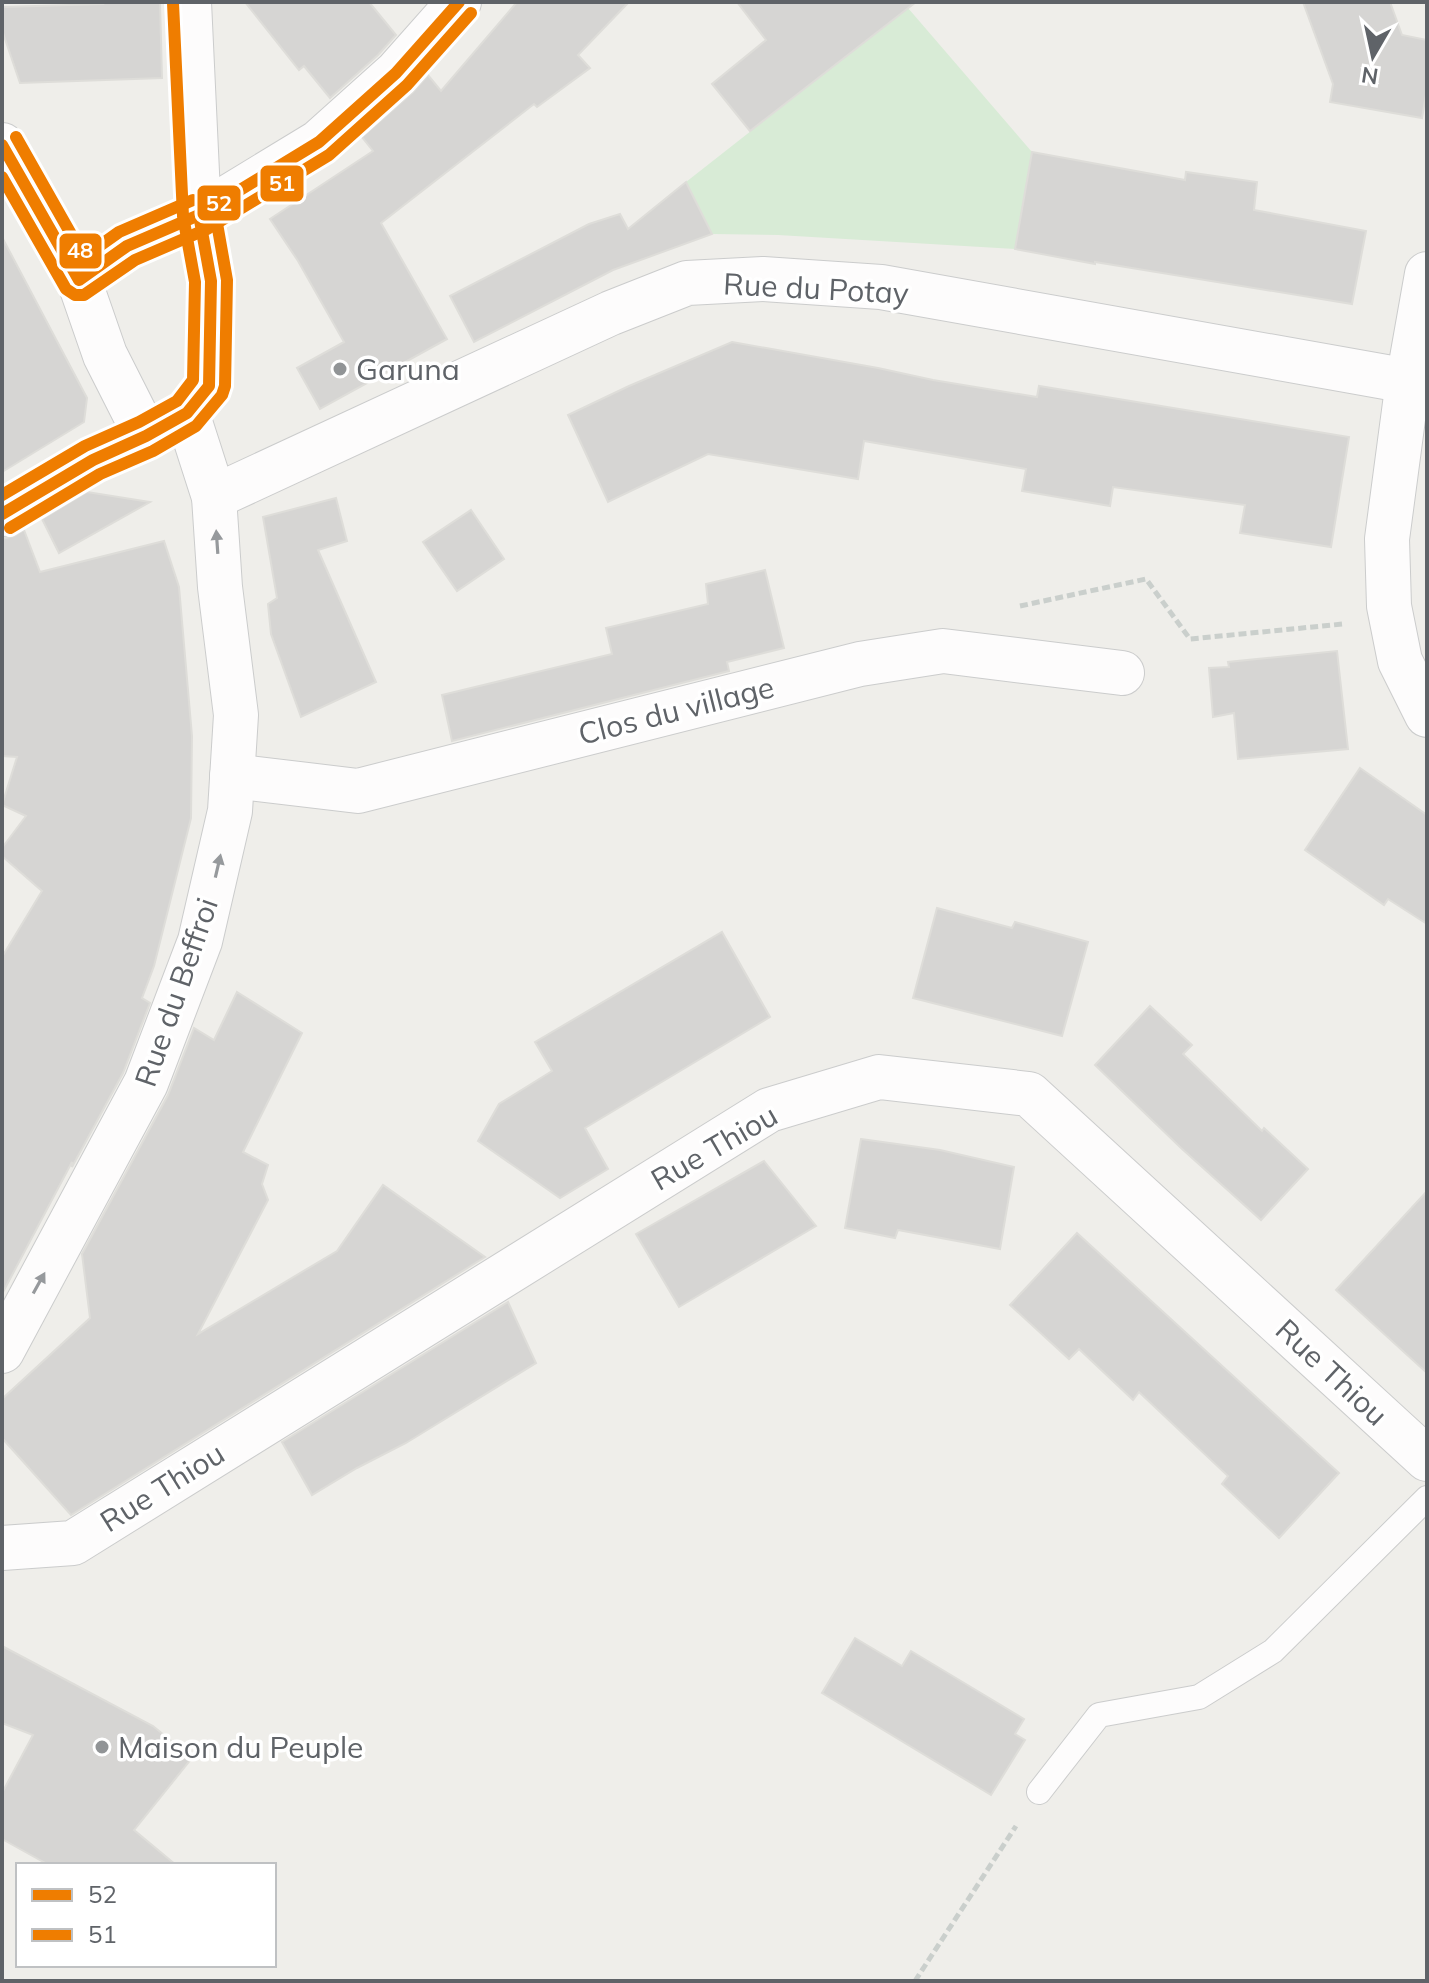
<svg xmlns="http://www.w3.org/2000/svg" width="1429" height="1983" font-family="Mulish,sans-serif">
<rect width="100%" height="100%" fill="#efeeea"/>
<!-- green -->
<path fill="#d8ebd6" d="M 908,8 L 1032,152 L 1015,249 L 778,235 L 712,234 L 686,182 Z"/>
<!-- building -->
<g fill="#d6d5d3" stroke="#deddd9" stroke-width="2">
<path d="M 102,2 L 160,2 L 162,78 L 20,83 L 2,30 L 2,7 L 103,4 Z"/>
<path d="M 245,2 L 369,2 L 396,35 L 378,55 L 330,98 L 304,66 L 299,70 Z"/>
<path d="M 517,2 L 629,2 L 578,55 L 590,68 L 537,107 L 534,104 L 381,223 L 447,339 L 320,409 L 297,368 L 344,342 L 298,261 L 270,219 L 373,151 L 362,137 L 413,92 L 428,75 L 441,91 Z"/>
<path d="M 737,2 L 916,2 L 750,131 L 712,84 L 766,40 Z"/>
<path d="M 1303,2 L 1390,2 L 1402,35 L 1427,40 L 1427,89 L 1422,118 L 1330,102 L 1333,84 Z"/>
<path d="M 1032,152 L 1185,180 L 1186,172 L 1257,182 L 1254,210 L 1366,231 L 1352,304 L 1095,262 L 1095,264 L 1015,249 Z"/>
<path d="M 686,182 L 712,234 L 613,270 L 474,342 L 450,296 L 589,224 L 620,214 L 628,229 Z"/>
<path d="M 2,237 L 87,398 L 84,422 L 2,472 Z"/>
<path d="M 732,342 L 878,368 L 933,380 L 1037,397 L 1039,386 L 1349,437 L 1331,547 L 1240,533 L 1245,505 L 1113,487 L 1110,506 L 1022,491 L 1026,469 L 864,441 L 858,479 L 708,454 L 608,502 L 568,415 L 629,386 Z"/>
<path d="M 87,492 L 150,502 L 59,553 L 42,519 Z"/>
<path d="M 336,498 L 347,541 L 318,550 L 376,682 L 301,717 L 271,634 L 268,604 L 277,598 L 263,517 Z"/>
<path d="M 471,510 L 504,559 L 457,591 L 423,542 Z"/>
<path d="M 24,530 L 40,572 L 164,541 L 179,587 L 192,736 L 191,818 L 154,966 L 142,998 L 150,1003 L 123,1073 L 72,1167 L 72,1162 L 2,1294 L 2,957 L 42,891 L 2,856 L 2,848 L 26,816 L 2,805 L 17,757 L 2,756 L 2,539 L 14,536 Z"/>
<path d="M 765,570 L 784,648 L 727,662 L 729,671 L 452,741 L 442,695 L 612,654 L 606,628 L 708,604 L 706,584 Z"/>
<path d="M 1337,651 L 1348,749 L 1238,759 L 1234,713 L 1213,717 L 1209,668 L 1229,667 L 1228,662 Z"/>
<path d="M 1360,768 L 1427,815 L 1427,924 L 1388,899 L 1384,905 L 1305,850 Z"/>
<path d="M 937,908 L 1012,928 L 1015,922 L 1088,942 L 1062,1036 L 913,998 Z"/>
<path d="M 722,932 L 770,1017 L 585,1128 L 608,1169 L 560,1198 L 478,1141 L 499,1104 L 552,1071 L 535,1042 Z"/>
<path d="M 237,992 L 302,1033 L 243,1152 L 268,1165 L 262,1184 L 268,1200 L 198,1334 L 337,1251 L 383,1185 L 485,1257 L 71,1515 L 2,1438 L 2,1399 L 90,1318 L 82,1254 L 168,1095 L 194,1028 L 214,1040 Z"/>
<path d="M 1150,1006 L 1192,1045 L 1183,1054 L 1262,1131 L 1264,1128 L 1308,1169 L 1261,1220 L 1181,1148 L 1095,1065 Z"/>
<path d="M 861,1139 L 940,1150 L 1014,1167 L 1000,1249 L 898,1230 L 895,1238 L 845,1228 Z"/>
<path d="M 764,1161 L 816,1226 L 679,1307 L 636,1234 Z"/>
<path d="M 1427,1191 L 1427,1373 L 1336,1290 Z"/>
<path d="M 1077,1233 L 1339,1473 L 1279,1538 L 1222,1484 L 1228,1476 L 1139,1392 L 1133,1400 L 1079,1349 L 1069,1359 L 1010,1305 Z"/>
<path d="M 508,1302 L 536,1363 L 406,1443 L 357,1468 L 312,1495 L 282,1442 Z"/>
<path d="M 855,1638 L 902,1666 L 911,1651 L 1024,1719 L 1015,1734 L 1025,1740 L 991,1795 L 822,1693 Z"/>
<path d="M 2,1646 L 153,1726 L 192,1758 L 134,1830 L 176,1865 L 49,1865 L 2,1839 L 2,1793 L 33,1735 L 2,1723 Z"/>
</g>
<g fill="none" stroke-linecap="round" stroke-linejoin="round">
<!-- service casing -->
<g stroke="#cbcccc" stroke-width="26">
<path id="service" d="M 1039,1792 L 1099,1715 L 1199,1697 L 1273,1651 L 1427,1498"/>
</g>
<!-- minor casing -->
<g stroke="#cbcccc" stroke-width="46">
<g id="minor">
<path d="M 2,145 L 79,280 L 105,355 L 146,436"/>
<path d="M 1427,274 L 1408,381 L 1387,539 L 1389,606 L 1400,661 L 1427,715"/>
<path d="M 79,280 L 127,246 L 199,215 L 319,142 L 396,73 L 459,2"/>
<path d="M 214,497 L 611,313 L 687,283 L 763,279 L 881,287 L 1408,381"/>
<path d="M 2,514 L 93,460 L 146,436 L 187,413 L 209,386 L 211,281 L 199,215 L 189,2"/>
<path d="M 232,776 L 358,791 L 860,664 L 943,651 L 1122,673"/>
<path d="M 2,1351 L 146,1083 L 200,941 L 230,811 L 236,715 L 220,587 L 214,497 L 187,413"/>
<path d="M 2,1548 L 73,1543 L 769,1110 L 879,1077 L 1029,1094 L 1427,1459"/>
</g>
</g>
<!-- path -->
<g stroke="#cacfcc" stroke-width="5" stroke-dasharray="8 4" stroke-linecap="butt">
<path d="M 1020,606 L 1146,579 L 1190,639 L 1343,624"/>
<path d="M 915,1981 L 1016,1826"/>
</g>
<!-- service -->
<use href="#service" stroke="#fdfcfc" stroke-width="24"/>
<!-- minor -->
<use href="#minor" stroke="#fdfcfc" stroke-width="44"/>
<!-- bus-1 casing -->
<g stroke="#fff" stroke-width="18">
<g id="bus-1">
<path d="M 2,145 L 79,280 L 127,246 L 199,215 L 319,142 L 396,73 L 459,2"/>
<path d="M 2,514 L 93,460 L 146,436 L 187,413 L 209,386 L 211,281 L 199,215"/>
</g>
</g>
<!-- bus-2 casing -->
<g stroke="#fff" stroke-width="18">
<g id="bus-2">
<path d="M 2,177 L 66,289 L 75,295 L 84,295 L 135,260 L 207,229 L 329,155 L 407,85 L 471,13"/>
<path d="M 10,528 L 100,474 L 153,451 L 196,426 L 222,395 L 225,386 L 227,280 L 215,212"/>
</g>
</g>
<!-- bus-3 casing -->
<g stroke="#fff" stroke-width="18">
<g id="bus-3">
<path d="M 16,137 L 84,257 L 119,232 L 193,200"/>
<path d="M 2,495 L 85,446 L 139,422 L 177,401 L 193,380 L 195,282 L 183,216 L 173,3"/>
</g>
</g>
<!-- bus-1 -->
<use href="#bus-1" stroke="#ef7d00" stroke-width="12"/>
<!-- bus-2 -->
<use href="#bus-2" stroke="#ef7d00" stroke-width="12"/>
<!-- bus-3 -->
<use href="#bus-3" stroke="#ef7d00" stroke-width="12"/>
</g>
<!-- one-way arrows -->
<defs><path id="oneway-solid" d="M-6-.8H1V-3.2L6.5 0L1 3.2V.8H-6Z" transform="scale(2)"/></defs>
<g fill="#96999c">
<use href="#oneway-solid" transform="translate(217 542) rotate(-94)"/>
<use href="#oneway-solid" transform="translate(218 866) rotate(-77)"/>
<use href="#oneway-solid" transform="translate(39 1283) rotate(-61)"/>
</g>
<!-- markers -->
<g fill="#919496" stroke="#fff" stroke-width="3">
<circle cx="340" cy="369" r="8"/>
<circle cx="102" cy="1747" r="8"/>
</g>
<g text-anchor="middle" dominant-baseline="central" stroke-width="7" stroke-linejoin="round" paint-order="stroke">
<!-- street labels -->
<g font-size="30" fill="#5f6368" stroke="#fff">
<text transform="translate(816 288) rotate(3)">Rue du Potay</text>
<text transform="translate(676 710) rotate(-14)">Clos du village</text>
<text transform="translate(176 992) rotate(-71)">Rue du Beffroi</text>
<text transform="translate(714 1147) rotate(-30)">Rue Thiou</text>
<text transform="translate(1332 1372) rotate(43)">Rue Thiou</text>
<text transform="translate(162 1487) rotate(-32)">Rue Thiou</text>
</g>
<!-- poi labels -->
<g font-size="30" fill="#5f6368" stroke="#fff" text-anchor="start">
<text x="356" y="369">Garuna</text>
<text x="118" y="1747">Maison du Peuple</text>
</g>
</g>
<g stroke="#fff" stroke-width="3">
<rect x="259" y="164" width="46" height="39" rx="8" fill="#ef7d00"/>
<rect x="196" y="184" width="46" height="38" rx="8" fill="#ef7d00"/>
<rect x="58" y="232" width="45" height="38" rx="8" fill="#ef7d00"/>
</g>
<g font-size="22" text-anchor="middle" font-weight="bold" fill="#fff">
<text x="282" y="191">51</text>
<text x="219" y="211">52</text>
<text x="80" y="258">48</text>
</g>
<!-- border -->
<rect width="1429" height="1983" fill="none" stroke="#5f6368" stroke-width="8"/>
<!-- legend -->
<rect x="16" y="1863" width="260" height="104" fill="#ffffff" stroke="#bfc1c3" stroke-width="2"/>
<rect x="32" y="1889" width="40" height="12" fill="#ef7d00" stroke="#bfc1c3" stroke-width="2"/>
<text x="88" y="1903" font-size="24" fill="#5f6368">52</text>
<rect x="32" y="1929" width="40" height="12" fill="#ef7d00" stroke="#bfc1c3" stroke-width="2"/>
<text x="88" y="1943" font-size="24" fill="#5f6368">51</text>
<!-- north arrow -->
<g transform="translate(1373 56) rotate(189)" stroke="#ffffff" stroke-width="6" paint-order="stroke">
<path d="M0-6L14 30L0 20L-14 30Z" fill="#5f6368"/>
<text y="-12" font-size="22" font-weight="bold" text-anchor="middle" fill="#5f6368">N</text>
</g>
</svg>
